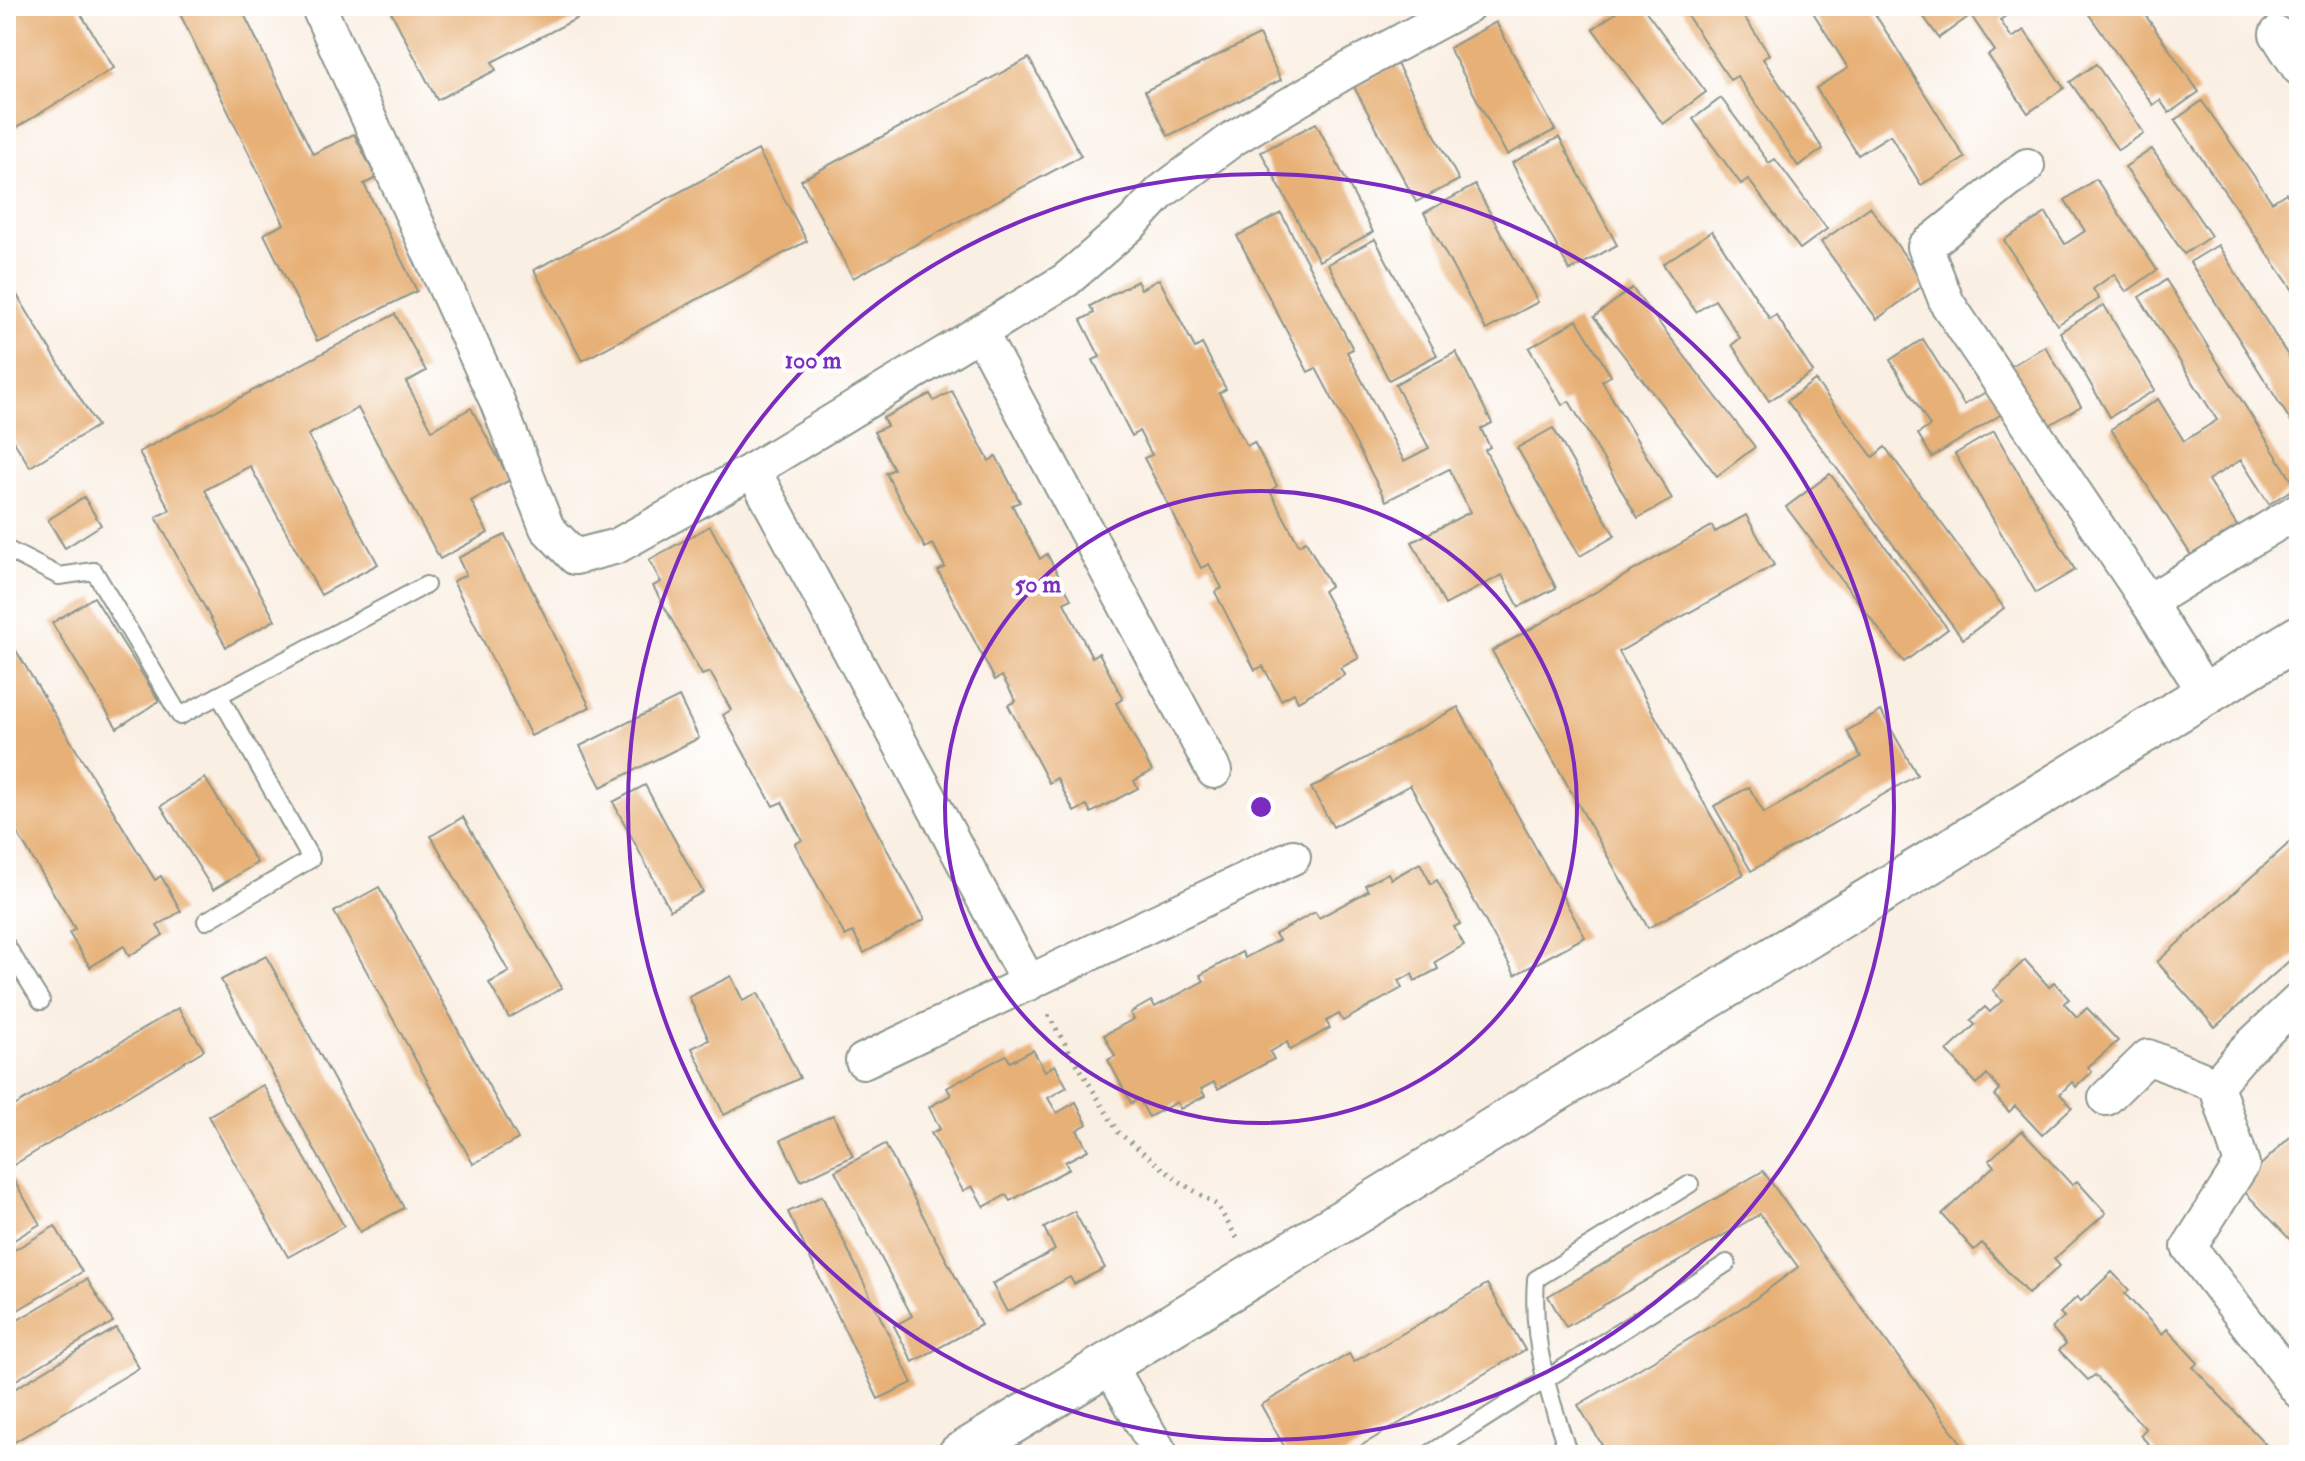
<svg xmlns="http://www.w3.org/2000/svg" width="2305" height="1461" font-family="'IM FELL Double Pica',serif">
<rect width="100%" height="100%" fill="#fff"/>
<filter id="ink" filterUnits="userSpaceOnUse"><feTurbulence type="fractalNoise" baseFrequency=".0125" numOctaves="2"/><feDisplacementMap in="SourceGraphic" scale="16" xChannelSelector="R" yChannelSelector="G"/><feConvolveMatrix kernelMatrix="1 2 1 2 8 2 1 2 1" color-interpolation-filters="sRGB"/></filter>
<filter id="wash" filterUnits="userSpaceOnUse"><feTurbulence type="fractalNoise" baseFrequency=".006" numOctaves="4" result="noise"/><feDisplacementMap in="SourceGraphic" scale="32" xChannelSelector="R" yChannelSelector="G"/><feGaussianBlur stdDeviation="1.8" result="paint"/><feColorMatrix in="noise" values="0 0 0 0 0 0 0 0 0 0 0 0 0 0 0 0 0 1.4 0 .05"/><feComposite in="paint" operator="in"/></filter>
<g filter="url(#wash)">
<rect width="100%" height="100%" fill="#faefe3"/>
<g id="blocks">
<!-- building -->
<g fill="#e7b076">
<path d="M 17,6 L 76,6 L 114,68 L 6,134 L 6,13 Z"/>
<path d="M 176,6 L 240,6 L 313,154 L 354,134 L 376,178 L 364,184 L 417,291 L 317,341 L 264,234 L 284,224 Z"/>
<path d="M 388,6 L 601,6 L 492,62 L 496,70 L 437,100 Z"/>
<path d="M 1625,6 L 1642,6 L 1706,92 L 1663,124 L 1593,29 Z"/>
<path d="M 1681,6 L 1737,6 L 1769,54 L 1763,59 L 1823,149 L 1798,166 L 1737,76 L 1730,80 Z"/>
<path d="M 1809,6 L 1870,6 L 1965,158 L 1921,185 L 1890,135 L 1858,155 L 1816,88 L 1848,68 Z"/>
<path d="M 1916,6 L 1961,6 L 1968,17 L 1939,38 Z"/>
<path d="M 1982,6 L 2020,6 L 2000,20 L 2012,38 L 2024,30 L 2064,88 L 2028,113 L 1988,55 L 1995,51 L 1970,14 Z"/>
<path d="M 2083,6 L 2139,6 L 2199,92 L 2169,113 L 2160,100 L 2153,105 Z"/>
<path d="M 1496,22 L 1555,130 L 1507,155 L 1449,48 Z"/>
<path d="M 1259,35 L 1281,80 L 1168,136 L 1145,91 Z"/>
<path d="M 1029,58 L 1081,156 L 853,278 L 801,180 Z"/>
<path d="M 1397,64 L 1459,180 L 1416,202 L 1354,87 Z"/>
<path d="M 2096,64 L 2144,133 L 2118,150 L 2070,82 Z"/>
<path d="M 1721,98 L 1769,163 L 1775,159 L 1827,229 L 1800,249 L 1748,179 L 1741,184 L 1693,119 Z"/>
<path d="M 2202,101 L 2272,202 L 2286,193 L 2299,212 L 2299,299 L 2175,120 Z"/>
<path d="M 1316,123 L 1373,232 L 1319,261 L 1261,152 Z"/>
<path d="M 1559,137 L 1617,245 L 1570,271 L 1512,163 Z"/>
<path d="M 2152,149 L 2211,236 L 2184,254 L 2125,167 Z"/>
<path d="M 758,150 L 807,241 L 582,361 L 534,270 Z"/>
<path d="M 2096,179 L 2157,270 L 2126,292 L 2114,274 L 2093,289 L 2099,299 L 2057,325 L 2004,240 L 2046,213 L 2065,244 L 2085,231 L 2065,200 Z"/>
<path d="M 1475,185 L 1538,302 L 1486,330 L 1424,213 Z"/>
<path d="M 1870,207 L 1925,284 L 1877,319 L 1821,242 Z"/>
<path d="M 1281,213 L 1353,349 L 1347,352 L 1404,461 L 1429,448 L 1395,384 L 1456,352 L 1492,423 L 1481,429 L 1490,447 L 1485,450 L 1556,588 L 1519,607 L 1502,575 L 1445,605 L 1412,542 L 1470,512 L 1449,469 L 1386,501 L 1316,368 L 1308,372 L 1237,236 Z"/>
<path d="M 1712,231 L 1770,319 L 1776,315 L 1813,372 L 1769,401 L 1732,345 L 1740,338 L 1715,300 L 1696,312 L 1663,264 Z"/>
<path d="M 1375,239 L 1437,355 L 1389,380 L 1328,264 Z"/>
<path d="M 2218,245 L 2299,373 L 2299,434 L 2190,262 Z"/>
<path d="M 6,277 L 97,426 L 30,467 L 6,429 Z"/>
<path d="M 1159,279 L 1195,348 L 1202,344 L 1226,389 L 1219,393 L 1247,446 L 1254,442 L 1277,486 L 1270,491 L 1299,545 L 1306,541 L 1330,586 L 1323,591 L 1359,658 L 1340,668 L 1345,675 L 1298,701 L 1294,693 L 1281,700 L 1263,666 L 1255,670 L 1215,592 L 1222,588 L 1209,564 L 1201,568 L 1144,458 L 1152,455 L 1139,431 L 1132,436 L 1093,360 L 1100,357 L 1081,320 L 1094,313 L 1090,306 L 1137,281 L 1141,289 Z"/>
<path d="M 2166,280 L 2296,487 L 2269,504 L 2241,460 L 2208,480 L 2237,526 L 2191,555 L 2111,429 L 2158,399 L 2184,441 L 2217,420 L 2139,297 Z"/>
<path d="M 1632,288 L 1755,447 L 1717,476 L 1594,317 Z"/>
<path d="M 2104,305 L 2155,390 L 2110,417 L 2060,332 Z"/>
<path d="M 395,314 L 426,371 L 406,382 L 432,430 L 471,408 L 510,480 L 471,501 L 488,533 L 440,559 L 358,408 L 308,435 L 378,564 L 321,595 L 250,466 L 205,490 L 275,620 L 226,647 L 156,517 L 170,510 L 139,452 Z"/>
<path d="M 1577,320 L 1611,376 L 1602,381 L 1672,499 L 1638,518 L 1569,401 L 1562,405 L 1529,348 Z"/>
<path d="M 1923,339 L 1964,405 L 1991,389 L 2005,412 L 1932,457 L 1918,434 L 1930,426 L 1890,360 Z"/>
<path d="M 2045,346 L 2081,406 L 2045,428 L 2008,368 Z"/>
<path d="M 1815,380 L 1873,457 L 1885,447 L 2004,608 L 1963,639 L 1787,401 Z"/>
<path d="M 952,391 L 989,461 L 996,456 L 1020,502 L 1012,505 L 1040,559 L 1047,554 L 1071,599 L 1064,603 L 1092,657 L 1099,653 L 1123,699 L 1116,703 L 1152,771 L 1134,781 L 1138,788 L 1091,813 L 1087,805 L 1074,812 L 1057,778 L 1049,783 L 1008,705 L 1016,701 L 1002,676 L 995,680 L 938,571 L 945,567 L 933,544 L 925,548 L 886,473 L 894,469 L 874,432 L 887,426 L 883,418 L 930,394 L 934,401 Z"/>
<path d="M 1553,428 L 1615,536 L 1580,556 L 1517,448 Z"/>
<path d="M 1994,431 L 2075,570 L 2036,593 L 1955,454 Z"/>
<path d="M 1830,474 L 1948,629 L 1904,662 L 1786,507 Z"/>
<path d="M 84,497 L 101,525 L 65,548 L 48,520 Z"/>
<path d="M 1746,515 L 1774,565 L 1619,652 L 1744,874 L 1648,928 L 1492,651 L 1712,526 L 1715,532 Z"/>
<path d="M 710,526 L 925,919 L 864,953 L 853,932 L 845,936 L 795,844 L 802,840 L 782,802 L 773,806 L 723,715 L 731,710 L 710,672 L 702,675 L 653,586 L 661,582 L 649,560 Z"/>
<path d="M 505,535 L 590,707 L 531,736 L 453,581 L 466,575 L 458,558 Z"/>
<path d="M 94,597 L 159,701 L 117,728 L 52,623 Z"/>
<path d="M 6,634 L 155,880 L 161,876 L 181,911 L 157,926 L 163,935 L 129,956 L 124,946 L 90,967 L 69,933 L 75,929 L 16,831 L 10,835 L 6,829 Z"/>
<path d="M 679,697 L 699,738 L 601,787 L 580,746 Z"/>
<path d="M 1458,707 L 1585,937 L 1515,975 L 1410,785 L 1333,827 L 1311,788 Z"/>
<path d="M 1881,711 L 1917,775 L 1751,871 L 1714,806 L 1749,787 L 1764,813 L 1861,757 L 1847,731 Z"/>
<path d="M 205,778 L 257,863 L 213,890 L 161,806 Z"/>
<path d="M 645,785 L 703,892 L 670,910 L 613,802 Z"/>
<path d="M 463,817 L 562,988 L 509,1018 L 489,983 L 509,972 L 431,836 Z"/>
<path d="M 2299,834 L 2299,952 L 2215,1027 L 2157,962 Z"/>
<path d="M 1420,863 L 1431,884 L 1437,880 L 1460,924 L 1454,927 L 1464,945 L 1435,962 L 1438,969 L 1415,981 L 1412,974 L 1399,981 L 1402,988 L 1343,1021 L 1339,1014 L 1326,1021 L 1330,1028 L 1290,1050 L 1287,1042 L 1270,1052 L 1274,1059 L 1218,1089 L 1214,1082 L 1201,1089 L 1205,1096 L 1180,1109 L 1177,1102 L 1149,1117 L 1139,1099 L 1131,1103 L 1108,1060 L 1115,1056 L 1104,1035 L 1134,1019 L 1130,1013 L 1151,1001 L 1155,1007 L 1204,981 L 1200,975 L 1242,952 L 1245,958 L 1279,940 L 1275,934 L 1315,912 L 1319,918 L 1368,891 L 1365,885 L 1388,873 L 1391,879 Z"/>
<path d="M 379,887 L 518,1139 L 473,1164 L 334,912 Z"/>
<path d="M 266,956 L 404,1208 L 360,1232 L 221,980 Z"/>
<path d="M 2025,960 L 2049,987 L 2054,982 L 2069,999 L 2064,1003 L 2077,1017 L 2087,1008 L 2118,1041 L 2088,1067 L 2092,1072 L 2076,1087 L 2072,1082 L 2060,1094 L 2072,1107 L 2042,1135 L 2015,1106 L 2009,1112 L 1995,1096 L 2000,1090 L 1987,1074 L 1977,1084 L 1947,1051 L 1975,1025 L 1971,1020 L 1985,1007 L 1990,1012 L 2002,1001 L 1993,990 Z"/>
<path d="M 731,976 L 743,1001 L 758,993 L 800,1078 L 724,1115 L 692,1048 L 709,1040 L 689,997 Z"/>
<path d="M 178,1008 L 204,1050 L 7,1169 L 40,1224 L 9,1243 L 6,1237 L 6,1111 Z"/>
<path d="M 1033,1050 L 1045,1071 L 1055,1065 L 1067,1087 L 1048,1098 L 1057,1113 L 1076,1102 L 1087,1124 L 1077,1130 L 1088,1150 L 1065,1162 L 1069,1169 L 1010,1201 L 1006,1195 L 984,1207 L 972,1186 L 963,1191 L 931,1133 L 940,1129 L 929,1107 L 951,1095 L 947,1088 L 1006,1055 L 1010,1062 Z"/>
<path d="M 263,1085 L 344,1226 L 288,1257 L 208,1116 Z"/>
<path d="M 833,1115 L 853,1156 L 801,1181 L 781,1140 Z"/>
<path d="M 2022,1131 L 2072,1185 L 2077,1181 L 2106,1213 L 2054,1259 L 2060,1266 L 2028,1294 L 1982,1243 L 1974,1250 L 1942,1214 L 1994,1166 L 1989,1160 Z"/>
<path d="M 2292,1135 L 2299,1143 L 2299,1249 L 2239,1186 Z"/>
<path d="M 885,1144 L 981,1325 L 913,1362 L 894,1326 L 912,1316 L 835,1171 Z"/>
<path d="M 1763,1171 L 1820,1251 L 1970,1455 L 1608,1455 L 1578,1405 L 1748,1304 L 1798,1267 L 1760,1214 L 1566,1327 L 1548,1296 Z"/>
<path d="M 822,1196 L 912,1383 L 878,1399 L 788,1212 Z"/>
<path d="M 1074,1211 L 1105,1268 L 1074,1284 L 1070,1277 L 1007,1312 L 992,1284 L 1055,1250 L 1044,1228 Z"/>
<path d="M 55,1226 L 82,1272 L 6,1317 L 6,1255 Z"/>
<path d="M 2112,1272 L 2129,1290 L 2125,1294 L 2162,1334 L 2167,1329 L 2198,1363 L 2193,1367 L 2272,1451 L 2276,1447 L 2284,1455 L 2159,1455 L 2140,1435 L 2146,1429 L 2095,1375 L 2088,1380 L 2059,1350 L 2066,1344 L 2052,1328 L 2064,1317 L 2060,1313 L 2077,1297 L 2081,1301 Z"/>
<path d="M 87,1279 L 113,1322 L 6,1386 L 6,1327 Z"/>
<path d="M 1487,1284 L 1525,1350 L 1345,1455 L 1289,1455 L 1261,1405 L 1349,1354 L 1354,1362 Z"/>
<path d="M 116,1328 L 139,1368 L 6,1447 L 6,1394 Z"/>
</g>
</g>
</g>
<g filter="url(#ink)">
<use href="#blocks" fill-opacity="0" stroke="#8c968c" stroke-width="2"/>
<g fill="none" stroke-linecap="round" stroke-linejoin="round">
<!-- service casing -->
<g stroke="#8c968c" stroke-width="20">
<g id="service">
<path d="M 6,549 L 59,576 L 94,571 L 180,716 L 426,585"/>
<path d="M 206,921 L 311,859 L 219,695"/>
<path d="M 6,945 L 41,1001"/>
<path d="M 1428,1455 L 1727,1263"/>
<path d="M 1569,1455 C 1549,1396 1531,1343 1536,1279 L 1690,1184"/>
</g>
</g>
<!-- minor casing -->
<g stroke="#8c968c" stroke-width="38">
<g id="minor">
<path d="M 318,6 L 497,401 L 547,528 L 575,557 L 617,546 L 753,470 L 1066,280 L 1132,223 L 1161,192 L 1234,138 L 1346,71 L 1467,6"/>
<path d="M 2277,34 L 2299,68"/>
<path d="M 2027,166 L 1925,247 L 1947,303 L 2148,602 L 2206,694"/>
<path d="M 980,332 L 1214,771"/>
<path d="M 753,470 L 1029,983"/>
<path d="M 2148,602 L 2299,510"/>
<path d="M 2299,1000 L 2245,1051 L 2216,1085 L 2242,1164 L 2189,1247 L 2299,1391"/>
<path d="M 863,1061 L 1293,857"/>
<path d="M 2106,1098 L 2148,1057 L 2216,1085"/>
<path d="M 1108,1363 L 1161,1455"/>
</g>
</g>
<!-- tertiary casing -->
<g stroke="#8c968c" stroke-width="46">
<path id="tertiary" d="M 959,1455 L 2299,637"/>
</g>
<!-- path -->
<path stroke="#8c968c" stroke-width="5" stroke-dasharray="2 6" stroke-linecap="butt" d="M 1048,1015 L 1118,1132 L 1177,1180 L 1217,1205 L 1237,1238"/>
<!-- service -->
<use href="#service" stroke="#fff" stroke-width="16"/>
<!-- minor -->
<use href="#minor" stroke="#fff" stroke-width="34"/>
<!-- tertiary -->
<use href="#tertiary" stroke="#fff" stroke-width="42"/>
</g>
</g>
<!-- distance rings -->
<g fill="none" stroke="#7b2cbf" stroke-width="4">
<circle cx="1261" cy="807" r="316"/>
<circle cx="1261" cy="807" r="633"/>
</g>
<circle cx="1261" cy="807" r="12" fill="#7b2cbf" stroke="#fff" stroke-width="4"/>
<g font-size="24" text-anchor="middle" font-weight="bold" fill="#7b2cbf" stroke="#fff" stroke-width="8" stroke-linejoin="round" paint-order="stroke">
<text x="813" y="368">100 m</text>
<text x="1038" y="592">50 m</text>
</g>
<!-- margin -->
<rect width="2305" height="1461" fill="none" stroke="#fff" stroke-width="32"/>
</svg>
